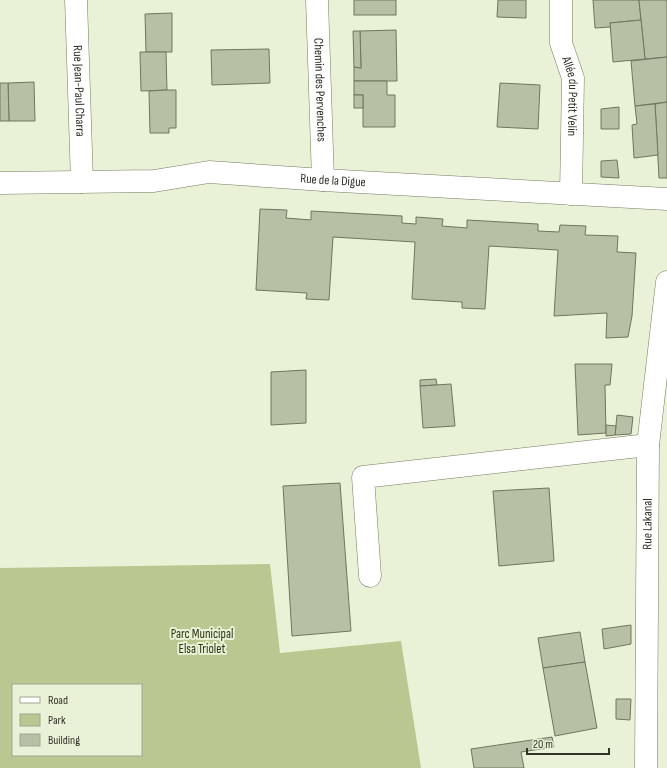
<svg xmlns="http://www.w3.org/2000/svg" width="667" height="768" font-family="'Sofia Sans Condensed',sans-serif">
<rect width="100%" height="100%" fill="#e9f2d6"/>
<!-- green -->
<path fill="#b8c890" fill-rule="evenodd" d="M 270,564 L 280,653 L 401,641 L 421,768 L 0,768 L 0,568 ZM 13,685 L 141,685 L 141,755 L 13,755 Z"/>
<!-- building -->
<g fill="#b7bfa4" stroke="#6e765d">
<rect x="354" y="0" width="42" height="15"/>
<path d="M 498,0 L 526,0 L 526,18 L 497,17 Z"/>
<path d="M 593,0 L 639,0 L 641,20 L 610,23 L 611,27 L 595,28 Z"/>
<path d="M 639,0 L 667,0 L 667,57 L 645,59 Z"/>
<path d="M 172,13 L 172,52 L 146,52 L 145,14 Z"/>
<path d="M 641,20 L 645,59 L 613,62 L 610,23 Z"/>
<path d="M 396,30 L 397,81 L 354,81 L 354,67 L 361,68 L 360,31 Z"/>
<path d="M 353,31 L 360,31 L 361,68 L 354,67 Z"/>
<path d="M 269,49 L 270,83 L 212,85 L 211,50 Z"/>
<path d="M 140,52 L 166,52 L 167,90 L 141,91 Z"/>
<path d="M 667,57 L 667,102 L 635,106 L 631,61 Z"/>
<path d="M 354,81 L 387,81 L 387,95 L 395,95 L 395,127 L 363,127 L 363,95 L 354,95 Z"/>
<path d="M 34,82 L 35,121 L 9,121 L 8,83 Z"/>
<path d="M 0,83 L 8,83 L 9,121 L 0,121 Z"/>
<path d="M 500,83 L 540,85 L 538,129 L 497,127 Z"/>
<path d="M 167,90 L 176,90 L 176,128 L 169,128 L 169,133 L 150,133 L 149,91 Z"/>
<rect x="354" y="95" width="9" height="13"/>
<path d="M 667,102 L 667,178 L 659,178 L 655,104 Z"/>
<path d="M 655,104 L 658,155 L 634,158 L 632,125 L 637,124 L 635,106 Z"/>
<path d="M 619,107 L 619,129 L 601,129 L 601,109 Z"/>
<path d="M 617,160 L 619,178 L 601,177 L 601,161 Z"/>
<path d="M 260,209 L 287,210 L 286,218 L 311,220 L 311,211 L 402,216 L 402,223 L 416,224 L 416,217 L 443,219 L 442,226 L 467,228 L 467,220 L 538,224 L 538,231 L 559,232 L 560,225 L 586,226 L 585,235 L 618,236 L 617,252 L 636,253 L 632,316 L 628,337 L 606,338 L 607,313 L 554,316 L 558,250 L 489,246 L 485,309 L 462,308 L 462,302 L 412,299 L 415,242 L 333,237 L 329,300 L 306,299 L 307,293 L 256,290 Z"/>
<path d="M 575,364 L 612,364 L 610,385 L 605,385 L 606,433 L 578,435 Z"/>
<path d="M 306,370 L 306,423 L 271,425 L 271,372 Z"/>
<path d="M 436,379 L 437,385 L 420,386 L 420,380 Z"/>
<path d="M 451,384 L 455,426 L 423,428 L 420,386 Z"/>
<path d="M 617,415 L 633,417 L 631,434 L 615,435 Z"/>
<path d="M 606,425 L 616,426 L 615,435 L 606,436 Z"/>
<path d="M 340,483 L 351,631 L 292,636 L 283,486 Z"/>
<path d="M 549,488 L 554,561 L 499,566 L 493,491 Z"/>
<path d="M 631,625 L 631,644 L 604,649 L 602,629 Z"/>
<path d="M 580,632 L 585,662 L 543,668 L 538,638 Z"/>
<path d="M 585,662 L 597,728 L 555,736 L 543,668 Z"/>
<path d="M 616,699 L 631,699 L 630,720 L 616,719 Z"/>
<path d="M 552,737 L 554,747 L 521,752 L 524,768 L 474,768 L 471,749 Z"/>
</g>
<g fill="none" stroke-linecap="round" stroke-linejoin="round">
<!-- street casing -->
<g stroke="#757c63" stroke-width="23">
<g id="street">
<path id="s1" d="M 76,0 L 82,182"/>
<path id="s2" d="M 317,0 L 323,180"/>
<path id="s3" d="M 561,0 L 561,43 L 573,78 L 571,194"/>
<path id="s4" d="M 0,183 L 154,181 L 209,172 L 323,180 L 667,199"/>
<path d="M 370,576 L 363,477 L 648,445"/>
<path id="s5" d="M 646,768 L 648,445 L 667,282"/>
</g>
</g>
<!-- street -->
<use href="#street" stroke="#fff" stroke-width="22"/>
</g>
<g text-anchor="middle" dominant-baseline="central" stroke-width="4" stroke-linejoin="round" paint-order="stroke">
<!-- street labels -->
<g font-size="13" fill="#313429" stroke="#e9f2d6">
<text stroke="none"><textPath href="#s2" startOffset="90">Chemin des Pervenches</textPath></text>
<text stroke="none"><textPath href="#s1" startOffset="91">Rue Jean-Paul Charra</textPath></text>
<text stroke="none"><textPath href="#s3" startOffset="98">Allée du Petit Velin</textPath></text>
<text stroke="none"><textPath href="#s4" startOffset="334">Rue de la Digue</textPath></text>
<text stroke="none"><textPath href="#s5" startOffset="244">Rue Lakanal</textPath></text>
</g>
<!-- park labels -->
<g font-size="13" fill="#2b3312" stroke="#e9f2d6">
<text x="202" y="634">Parc Municipal<tspan x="202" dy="15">Elsa Triolet</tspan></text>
</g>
</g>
<!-- legend -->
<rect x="12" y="684" width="130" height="72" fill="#e9f2d6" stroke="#9fa691"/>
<rect x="20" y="697" width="20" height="6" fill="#ffffff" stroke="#9fa691"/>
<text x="48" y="704" font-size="12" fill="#313429">Road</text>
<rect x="20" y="714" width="20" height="12" fill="#b8c890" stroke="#9fa691"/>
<text x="48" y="724" font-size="12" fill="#313429">Park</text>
<rect x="20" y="734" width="20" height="12" fill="#b7bfa4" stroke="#9fa691"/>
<text x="48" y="744" font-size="12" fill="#313429">Building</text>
<!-- scale -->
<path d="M527 748v6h82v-6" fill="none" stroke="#313429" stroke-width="2"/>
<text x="533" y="748" font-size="12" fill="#313429" stroke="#e9f2d6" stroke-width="3" paint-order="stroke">20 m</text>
</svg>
